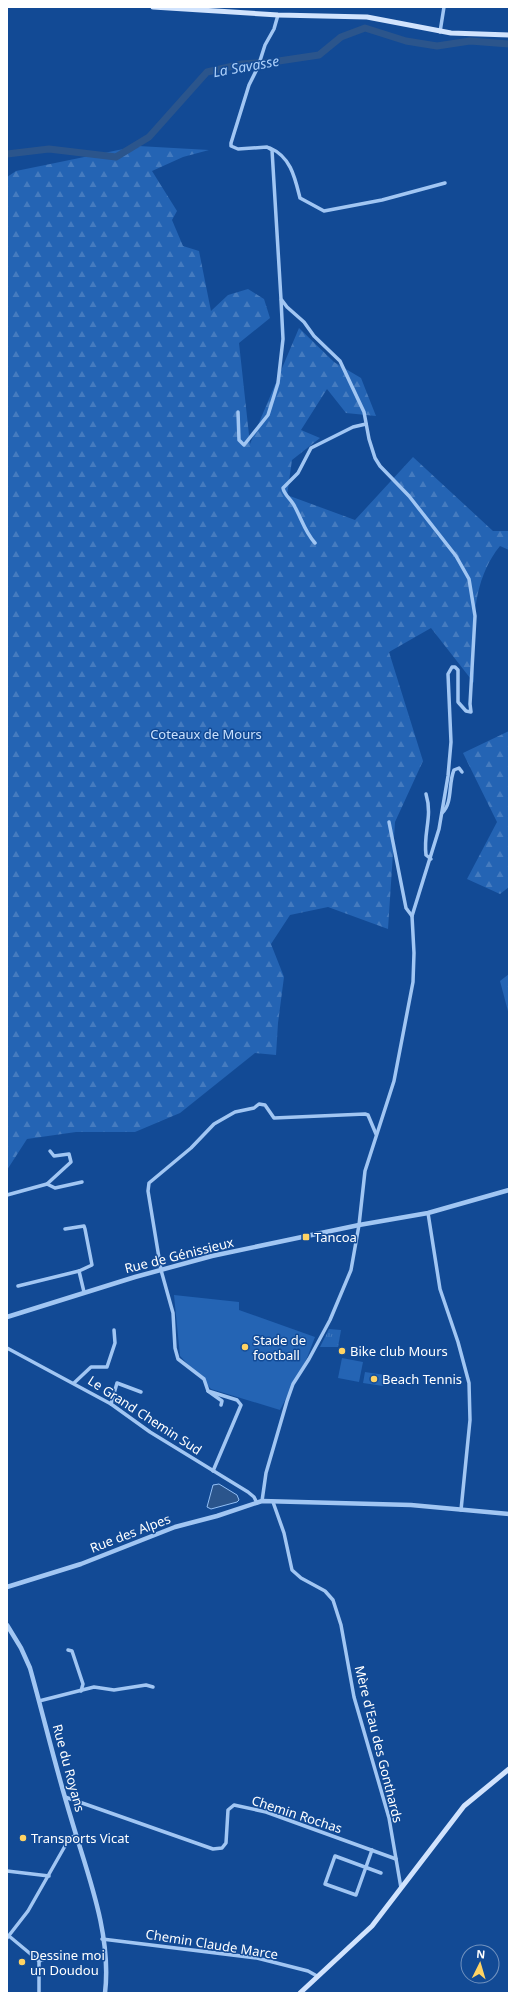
<svg xmlns="http://www.w3.org/2000/svg" width="516" height="2000" font-family="'Noto Sans',sans-serif">
<defs>
<pattern id="forest-firs" width="22" height="20" patternUnits="userSpaceOnUse"><rect width="22" height="20" fill="#2464b4"/><path d="M5 1l3.5 6h-7zM16 11l3.5 6h-7z" fill="#457bbf"/></pattern>
<pattern id="park-tufts" width="24" height="20" patternUnits="userSpaceOnUse"><rect width="24" height="20" fill="#2464b4"/><path d="M3 7l-1-3M5 7V3M7 7l1-3M15 17l-1-3M17 17v-4M19 17l1-3" fill="none" stroke="#457bbf"/></pattern>
</defs>
<rect width="100%" height="100%" fill="#124a95"/>
<!-- grass -->
<g fill="#2464b4">
<path d="M 174,1295 L 239,1302 L 239,1310 L 315,1337 L 307,1358 L 280,1410 L 211,1389 L 180,1356 Z"/>
<path d="M 342,1358 L 363,1362 L 359,1382 L 338,1378 Z"/>
<path d="M 365,1372 L 385,1375 L 383,1386 L 363,1383 Z"/>
</g>
<!-- forest -->
<g fill="url(#forest-firs)">
<path d="M 138,146 L 209,150 L 183,157 L 152,171 L 177,211 L 172,220 L 183,246 L 199,251 L 211,311 L 228,295 L 248,289 L 264,299 L 270,318 L 239,343 L 250,444 L 299,328 L 334,362 L 361,378 L 376,416 L 346,413 L 327,389 L 301,430 L 320,438 L 292,460 L 287,495 L 355,520 L 413,457 L 493,531 L 509,531 L 509,550 L 500,546 C 469,584 473,636 474,683 L 431,628 L 389,652 L 423,761 L 395,822 L 388,929 L 328,907 L 290,915 L 271,944 L 284,977 L 278,1023 L 276,1055 L 255,1053 L 180,1113 L 135,1132 L 76,1132 L 27,1139 L 7,1170 L 7,177 L 16,171 Z"/>
<path d="M 509,731 L 509,887 L 500,894 L 467,879 L 497,822 L 463,753 Z"/>
<path d="M 509,974 L 509,1015 L 500,981 Z"/>
</g>
<!-- park -->
<path fill="url(#park-tufts)" d="M 329,1329 L 341,1330 L 338,1347 L 320,1347 Z"/>
<!-- water -->
<path fill="#2b558c" stroke="#93c0f6" d="M 219,1484 L 237,1495 L 239,1500 L 237,1502 L 211,1509 L 207,1507 L 213,1485 Z"/>
<g fill="none" stroke-linecap="round" stroke-linejoin="round">
<!-- river -->
<path stroke="#2b558c" stroke-width="7" d="M 7,154 L 49,149 L 116,157 L 149,137 L 207,72 L 242,64 L 272,62 L 319,55 L 341,37 L 365,28 L 406,41 L 437,46 L 470,41 L 509,44"/>
<!-- minor -->
<g stroke="#a1c6f3" stroke-width="3.5">
<path d="M 440,32 L 444,7"/>
<path d="M 270,148 C 291,157 295,178 300,198 L 324,211 L 382,200 L 445,183"/>
<path d="M 238,412 L 239,440 L 244,445 L 268,415 L 278,383 L 283,339 L 281,300"/>
<path d="M 315,543 C 305,532 302,520 295,507 C 292,500 284,495 283,488 L 298,473 L 311,448 L 353,427 L 366,424"/>
<path d="M 426,794 C 433,817 423,832 426,855 L 431,859"/>
<path d="M 442,813 C 453,803 448,784 454,770 L 459,768 L 462,772"/>
<path d="M 389,822 L 406,908 L 412,916"/>
<path d="M 47,1184 L 55,1188 L 82,1182"/>
<path d="M 7,1195 L 47,1184 L 71,1162 L 69,1154 L 54,1156 L 50,1151"/>
<path d="M 428,1213 L 440,1289 L 458,1342 L 469,1383 L 470,1420 L 461,1510"/>
<path d="M 65,1229 L 84,1226 L 85,1229 L 92,1265 L 79,1271 L 84,1292"/>
<path d="M 18,1286 L 79,1271"/>
<path d="M 7,1348 L 111,1404 L 150,1432 L 248,1492 L 254,1497 L 257,1503"/>
<path d="M 74,1383 L 91,1367 L 107,1367 L 115,1343 L 114,1330"/>
<path d="M 208,1391 L 222,1401 L 221,1405"/>
<path d="M 111,1404 L 117,1383 L 141,1392"/>
<path d="M 213,1471 L 241,1405 L 237,1400 L 208,1391 L 204,1379 L 178,1359 L 175,1348 L 173,1313 L 161,1270 L 148,1191 L 149,1183 L 191,1148 L 214,1124 L 235,1112 L 254,1108 L 259,1104 L 265,1105 L 274,1118 L 365,1114 L 368,1115 L 376,1134"/>
<path d="M 262,1501 L 266,1473 L 287,1401 L 293,1384 L 309,1359 L 330,1320 L 351,1270 L 359,1225 L 365,1171 L 394,1081 L 413,982 L 414,953 L 412,916 L 439,829 L 448,776 L 451,742 L 448,674 L 452,667 L 455,667 L 458,670 L 458,702 L 466,711 L 471,712 L 470,704 L 475,616 L 469,579 L 456,556 L 409,496 L 380,466 L 375,458 L 369,439 L 364,412 L 340,361 L 314,336 L 304,322 L 287,307 L 281,299 L 272,150 L 267,147 L 238,149 L 231,146 L 231,143 L 249,85 L 258,67 L 265,45 L 274,29 L 278,15"/>
<path d="M 273,1502 L 284,1533 L 292,1570 L 301,1578 L 325,1591 L 333,1600 L 341,1625 L 354,1697 L 389,1818 L 401,1888"/>
<path d="M 68,1650 L 72,1651 L 83,1684 L 81,1691"/>
<path d="M 39,1701 L 94,1687 L 114,1690 L 146,1685 L 153,1687"/>
<path d="M 65,1797 L 213,1849 L 222,1848 L 226,1843 L 228,1810 L 234,1805 L 266,1812 L 396,1859"/>
<path d="M 372,1850 L 356,1895 L 325,1884 L 335,1856 L 381,1873"/>
<path d="M 7,1871 L 49,1876"/>
<path d="M 9,1936 L 39,1961 L 39,1993"/>
<path d="M 7,1938 L 28,1911 L 69,1839 L 76,1835"/>
<path d="M 102,1939 L 257,1958 L 308,1971 L 317,1976"/>
<path d="M 39,1961 L 47,1958 L 72,1958"/>
</g>
<!-- tertiary -->
<g stroke="#a1c6f3" stroke-width="4.5">
<path d="M 7,1317 L 135,1277 L 212,1256 L 359,1225 L 428,1213 L 509,1190"/>
<path d="M 7,1587 L 81,1564 L 175,1527 L 217,1516 L 262,1501 L 411,1505 L 509,1514"/>
<path d="M 7,1625 L 21,1648 L 30,1668 C 44,1718 56,1769 71,1818 C 87,1873 112,1934 105,1993"/>
</g>
<!-- secondary -->
<g stroke="#d1e3fd" stroke-width="5">
<path d="M 153,7 L 278,15 L 367,17 L 451,33 L 509,35"/>
<path d="M 300,1993 L 372,1926 L 464,1806 L 509,1769"/>
</g>
</g>
<!-- markers -->
<g fill="#ffd363" stroke="#124a95" stroke-width="1.5">
<rect x="302" y="1233" width="8" height="8" rx="2"/>
<circle cx="245" cy="1347" r="4"/>
<circle cx="342" cy="1351" r="4"/>
<circle cx="374" cy="1379" r="4"/>
<circle cx="23" cy="1838" r="4"/>
<circle cx="22" cy="1962" r="4"/>
</g>
<g text-anchor="middle" dominant-baseline="central" stroke-width="3" stroke-linejoin="round" paint-order="stroke">
<!-- park labels -->
<g font-size="13" fill="#c9e0fd" stroke="#124a95">
<text x="206" y="734">Coteaux de Mours</text>
</g>
<!-- poi labels -->
<g font-size="13" fill="#fff" stroke="#124a95" text-anchor="start">
<text x="314" y="1237">Tancoa</text>
<text x="253" y="1340">Stade de<tspan x="253" dy="15">football</tspan></text>
<text x="350" y="1351">Bike club Mours</text>
<text x="382" y="1379">Beach Tennis</text>
<text x="31" y="1838">Transports Vicat</text>
<text x="30" y="1955">Dessine moi<tspan x="30" dy="15">un Doudou</tspan></text>
</g>
<!-- street labels -->
<g font-size="13" fill="#fff" stroke="#124a95">
<text transform="translate(179 1255) rotate(-14)">Rue de Génissieux</text>
<text transform="translate(145 1415) rotate(33)">Le Grand Chemin Sud</text>
<text transform="translate(130 1533) rotate(-21)">Rue des Alpes</text>
<text transform="translate(379 1744) rotate(76)">Mère d'Eau des Gonthards</text>
<text transform="translate(69 1768) rotate(75)">Rue du Royans</text>
<text transform="translate(297 1814) rotate(18)">Chemin Rochas</text>
<text transform="translate(212 1944) rotate(9)">Chemin Claude Marce</text>
</g>
<!-- water labels -->
<g font-size="14" font-style="italic" fill="#add0fa" stroke="#124a95">
<text transform="translate(246 66) rotate(-10)">La Savasse</text>
</g>
</g>
<!-- border -->
<rect width="516" height="2000" fill="none" stroke="#ffffff" stroke-width="16"/>
<!-- north arrow -->
<g transform="translate(480 1964) rotate(5)"><circle r="19" fill="#124a95" stroke="#7192bf"/>
<path d="M0-3L7 15L0 10L-7 15Z" fill="#ffd363"/>
<text y="-6" font-size="11" font-weight="bold" text-anchor="middle" fill="#ffffff">N</text>
</g>
</svg>
